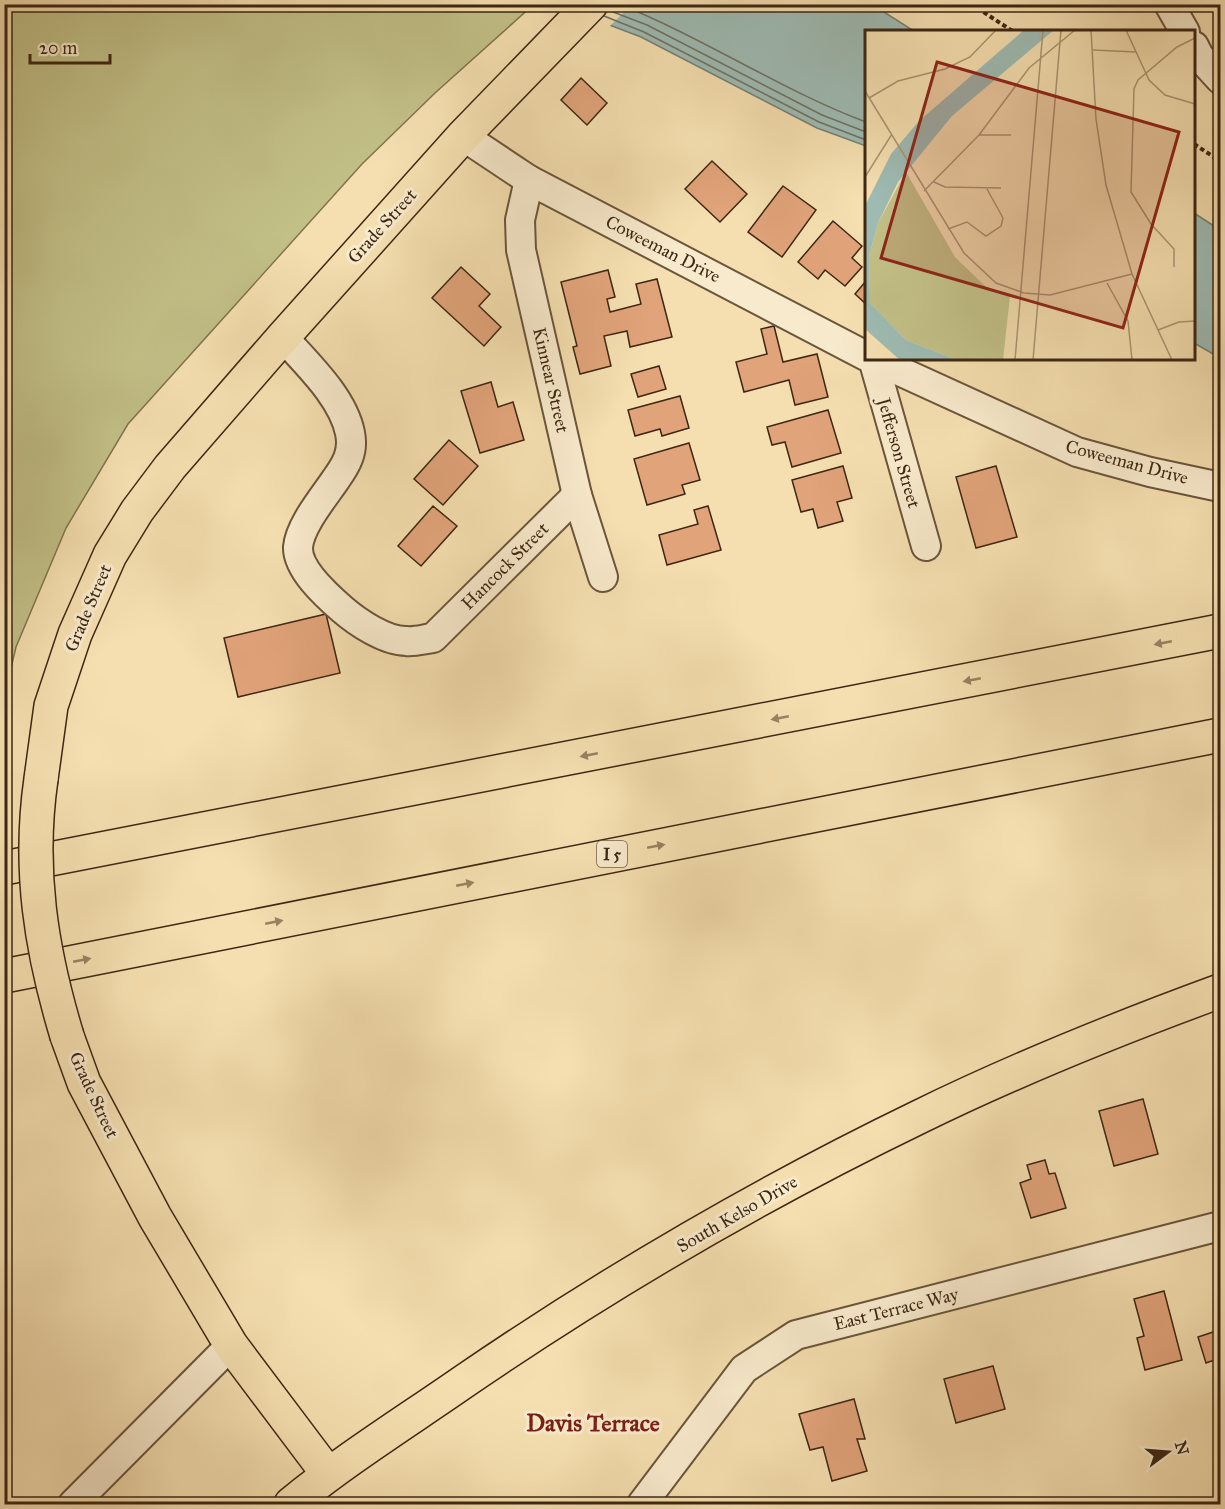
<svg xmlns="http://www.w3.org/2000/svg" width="1225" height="1509" font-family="'IM FELL Great Primer',serif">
<rect width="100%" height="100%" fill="#f5dfb0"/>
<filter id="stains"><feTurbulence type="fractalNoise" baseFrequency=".00333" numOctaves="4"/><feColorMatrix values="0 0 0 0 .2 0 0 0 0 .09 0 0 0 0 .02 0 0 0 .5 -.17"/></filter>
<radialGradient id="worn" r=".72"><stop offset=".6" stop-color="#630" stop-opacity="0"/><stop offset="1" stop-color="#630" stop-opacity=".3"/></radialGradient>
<!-- green -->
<path fill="#c2c087" stroke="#80744d" stroke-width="1.5" d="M 5,4 L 533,5 L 435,93 L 362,164 L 128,424 L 66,528 L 16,647 L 5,693 Z"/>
<!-- water -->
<g fill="#9ebbb3" stroke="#778073" stroke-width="1.5">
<path d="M 557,5 L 873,5 L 914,31 L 866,32 L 866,146 L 817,128 L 641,37 Z"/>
<path d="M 1194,213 L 1220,230 L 1220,358 L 1194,343 Z"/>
</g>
<!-- pier -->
<path fill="#f5dfb0" d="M 559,4 L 631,5 L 608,28 L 556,7 Z"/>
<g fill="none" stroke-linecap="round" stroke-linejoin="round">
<!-- shore -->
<g stroke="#6e7163" stroke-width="1.5">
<path d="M 619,4 C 704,38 781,90 866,122"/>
<path d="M 608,10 L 647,25 L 822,115 L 866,132"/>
<path d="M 604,16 L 644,32 L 819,122 L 866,140"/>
</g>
</g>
<!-- building -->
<g fill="#e1a37a" stroke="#3d2713" stroke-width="1.5">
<path d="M 581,78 L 607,103 L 587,125 L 561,100 Z"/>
<path d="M 712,161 L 747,194 L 720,222 L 685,189 Z"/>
<path d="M 783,186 L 816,210 L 782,257 L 748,232 Z"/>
<path d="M 833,221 L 862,246 L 852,258 L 862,267 L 845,286 L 825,270 L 818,279 L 798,262 Z"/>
<path d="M 461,267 L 490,294 L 479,306 L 501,327 L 484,346 L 432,298 Z"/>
<path d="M 608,270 L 615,297 L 607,299 L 610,312 L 641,304 L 636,284 L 657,279 L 672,337 L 630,347 L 627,331 L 604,336 L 611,366 L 580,374 L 573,347 L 577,346 L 561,282 Z"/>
<path d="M 866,281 L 866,304 L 855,294 Z"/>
<path d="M 774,326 L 783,362 L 817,354 L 828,397 L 795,405 L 789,380 L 744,392 L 736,362 L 767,354 L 761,329 Z"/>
<path d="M 659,366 L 666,389 L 638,397 L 631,374 Z"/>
<path d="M 491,382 L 498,407 L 513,402 L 524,440 L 480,453 L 461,391 Z"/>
<path d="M 680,396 L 689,428 L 662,436 L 660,429 L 635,436 L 628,410 Z"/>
<path d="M 828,410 L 841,453 L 792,467 L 785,442 L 772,445 L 767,427 Z"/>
<path d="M 449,440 L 478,466 L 443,505 L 414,479 Z"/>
<path d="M 689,443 L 700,480 L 682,485 L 685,494 L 647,505 L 634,459 Z"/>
<path d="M 843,466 L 852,498 L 837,502 L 843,521 L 818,528 L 813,509 L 801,512 L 792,480 Z"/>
<path d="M 996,466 L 1017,537 L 976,548 L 956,477 Z"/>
<path d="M 433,506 L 457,526 L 421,566 L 398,546 Z"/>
<path d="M 708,506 L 721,550 L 667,565 L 659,535 L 698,524 L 694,510 Z"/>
<path d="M 326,614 L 340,673 L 238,697 L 224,638 Z"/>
<path d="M 1143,1099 L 1158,1154 L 1114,1166 L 1099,1111 Z"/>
<path d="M 1045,1160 L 1049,1174 L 1055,1173 L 1066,1208 L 1031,1218 L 1020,1183 L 1031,1179 L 1027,1165 Z"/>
<path d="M 1164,1291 L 1182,1360 L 1145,1370 L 1137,1338 L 1144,1336 L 1134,1299 Z"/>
<path d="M 1219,1330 L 1220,1358 L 1206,1363 L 1198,1337 Z"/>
<path d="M 993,1366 L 1005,1409 L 956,1423 L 944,1379 Z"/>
<path d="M 854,1399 L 865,1439 L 857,1439 L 867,1471 L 832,1481 L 823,1447 L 810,1450 L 799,1414 Z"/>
</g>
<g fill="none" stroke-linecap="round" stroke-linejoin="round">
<!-- minor casing -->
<g stroke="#6b553a" stroke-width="32">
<g id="minor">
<path d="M 1169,4 L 1185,32"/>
<path d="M 1194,46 L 1199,56 L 1220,79"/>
<path d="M 463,136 L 529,180 L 866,356"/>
<path d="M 529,180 L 520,220 L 521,250 L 577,495 L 603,577"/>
<path d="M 283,337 C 306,363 343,397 350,433 C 354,452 346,465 336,479 C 324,497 300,525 298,547 C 297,569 327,596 342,609 C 357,622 385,641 406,641 C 415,642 424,639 433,638 L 577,495"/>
<path d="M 871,358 L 1077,452 L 1150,472 L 1220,487"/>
<path d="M 873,359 L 926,546"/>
<path d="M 73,1504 L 231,1345"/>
<path d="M 642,1504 L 744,1369 L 796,1335 L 1220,1226"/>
</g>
</g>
<!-- major casing -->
<g stroke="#3d2713" stroke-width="36">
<g id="major">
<path d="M 41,779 L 51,706 L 75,634 L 110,555 L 137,511 L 170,467 L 283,337 L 463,136 L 591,4"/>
<path d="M 67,1036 L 84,1083 L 155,1217 L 231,1345 L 328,1474"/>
<path d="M 291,1504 C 346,1459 407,1421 466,1380 C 608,1283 764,1192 919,1117 C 1017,1069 1119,1028 1220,991"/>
</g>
</g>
<!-- highway casing -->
<g stroke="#3d2713" stroke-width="36">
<g id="highway">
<path d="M 4,868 L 1220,631"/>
<path d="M 4,976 L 1220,735"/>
</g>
</g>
<!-- path -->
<g stroke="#3d2713" stroke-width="4" stroke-dasharray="4.5 3" stroke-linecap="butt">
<path d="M 971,4 L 1014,32"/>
<path d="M 1194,144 L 1220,161"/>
</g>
<!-- minor -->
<use href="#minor" stroke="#f8eacc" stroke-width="28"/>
<!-- major -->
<use href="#major" stroke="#f5dfb0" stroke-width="33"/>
<!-- highway -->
<use href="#highway" stroke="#f5dfb0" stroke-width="33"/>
<!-- major-bridge casing -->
<g stroke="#3d2713" stroke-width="36" stroke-linecap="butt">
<path id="major-bridge" d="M 41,779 C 28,869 41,950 67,1036"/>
</g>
<!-- major-bridge -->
<use href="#major-bridge" stroke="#f5dfb0" stroke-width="33"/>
</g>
<!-- one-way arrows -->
<defs><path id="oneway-solid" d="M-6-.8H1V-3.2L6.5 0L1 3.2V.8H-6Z" transform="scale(1.5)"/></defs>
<g fill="#998362">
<use href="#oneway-solid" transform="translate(1163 643) rotate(169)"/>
<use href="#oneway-solid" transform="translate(972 680) rotate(169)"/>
<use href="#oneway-solid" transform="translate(780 718) rotate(169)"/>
<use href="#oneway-solid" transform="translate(589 755) rotate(169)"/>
<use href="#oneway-solid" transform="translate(656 846) rotate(-11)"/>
<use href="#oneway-solid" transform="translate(465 884) rotate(-11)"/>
<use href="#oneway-solid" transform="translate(274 922) rotate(-11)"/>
<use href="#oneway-solid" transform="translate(82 960) rotate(-11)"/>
</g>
<g text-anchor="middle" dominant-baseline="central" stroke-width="6" stroke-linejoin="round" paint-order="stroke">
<!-- shield labels -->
<rect fill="#f8eacc" stroke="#75624a" stroke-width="1.5" x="597" y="841" width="30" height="26" rx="4.5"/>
<g font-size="16" font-weight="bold" fill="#3d2713">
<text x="612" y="854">I 5</text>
</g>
<!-- street labels -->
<g font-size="18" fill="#3d2713" stroke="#f8eacc">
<text transform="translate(382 226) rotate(-48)">Grade Street</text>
<text transform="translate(663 249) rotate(27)">Coweeman Drive</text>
<text transform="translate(551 380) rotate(77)">Kinnear Street</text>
<text transform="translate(899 453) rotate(74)">Jefferson Street</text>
<text transform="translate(1127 462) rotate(15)">Coweeman Drive</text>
<text transform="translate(505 566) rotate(-45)">Hancock Street</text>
<text transform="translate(88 608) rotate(-67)">Grade Street</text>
<text transform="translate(94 1095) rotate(65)">Grade Street</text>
<text transform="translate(737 1214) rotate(-30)">South Kelso Drive</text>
<text transform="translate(896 1309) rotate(-14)">East Terrace Way</text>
</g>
<!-- district labels -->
<g font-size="24" font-weight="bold" fill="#7a1f14" stroke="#f8eacc">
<text x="593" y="1423">Davis Terrace</text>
</g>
</g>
<!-- overview -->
<g transform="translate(865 30)">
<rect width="330" height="330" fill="#f5dfb0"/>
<path d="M 41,142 L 90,227 L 120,256 L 145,266 L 138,330 L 92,330 L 41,310 L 5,273 L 4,226 L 13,193 Z" fill="#c2c087"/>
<path d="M 159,0 L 189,0 L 87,86 L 33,152 L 13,193 L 4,226 L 5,273 L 41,310 L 92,330 L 35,330 L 0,299 L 0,176 L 26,124 L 54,91 Z" fill="#9ebbb3"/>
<path fill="none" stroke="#ab9571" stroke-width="1.5" d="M 226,0 L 231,89 L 241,155 L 267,244 L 307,330M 261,0 L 284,50 L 300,65 L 330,74M 228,20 L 271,22M 0,61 L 99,223 L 131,253 L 159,263 L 185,265 L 267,244M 4,68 L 33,51 L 80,39 L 105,27 L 131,0M 114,105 L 146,105M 0,147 L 27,104M 69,152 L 80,157 L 136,158M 59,161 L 114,105 L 164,38 L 210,0M 83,199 L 102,192 L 121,206 L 136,196 L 138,188 L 122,159M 309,237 L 309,219 L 286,194 L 266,162 L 269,59 L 273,50 L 312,17 L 330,8M 242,253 L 263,291 L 267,330M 293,300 L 314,292 L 330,291M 150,330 L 178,0M 168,330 L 196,0"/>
<path fill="#8f2418" fill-opacity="0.15" stroke="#8f2418" stroke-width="3" d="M 72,32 L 314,102 L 258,298 L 16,228 Z"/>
<rect width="330" height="330" fill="none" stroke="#3d2713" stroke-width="3"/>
</g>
<!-- margin -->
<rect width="1225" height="1509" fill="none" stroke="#f5dfb0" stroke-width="24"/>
<rect x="6" y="6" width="1213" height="1497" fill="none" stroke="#3d2713" stroke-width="3"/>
<rect x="12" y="12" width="1201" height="1485" fill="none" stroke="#3d2713" stroke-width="1.5"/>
<!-- north arrow -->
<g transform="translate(1168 1452) rotate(74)" stroke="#f8eacc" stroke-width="4.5" paint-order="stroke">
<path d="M0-4.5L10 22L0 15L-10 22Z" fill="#3d2713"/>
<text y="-9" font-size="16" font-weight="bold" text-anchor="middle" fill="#3d2713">N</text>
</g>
<!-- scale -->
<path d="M30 54v9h80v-9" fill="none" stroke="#3d2713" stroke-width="3"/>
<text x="39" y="54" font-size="18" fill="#3d2713" stroke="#f8eacc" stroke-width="4.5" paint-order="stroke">20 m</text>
<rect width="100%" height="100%" filter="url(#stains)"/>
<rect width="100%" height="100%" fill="url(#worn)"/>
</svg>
